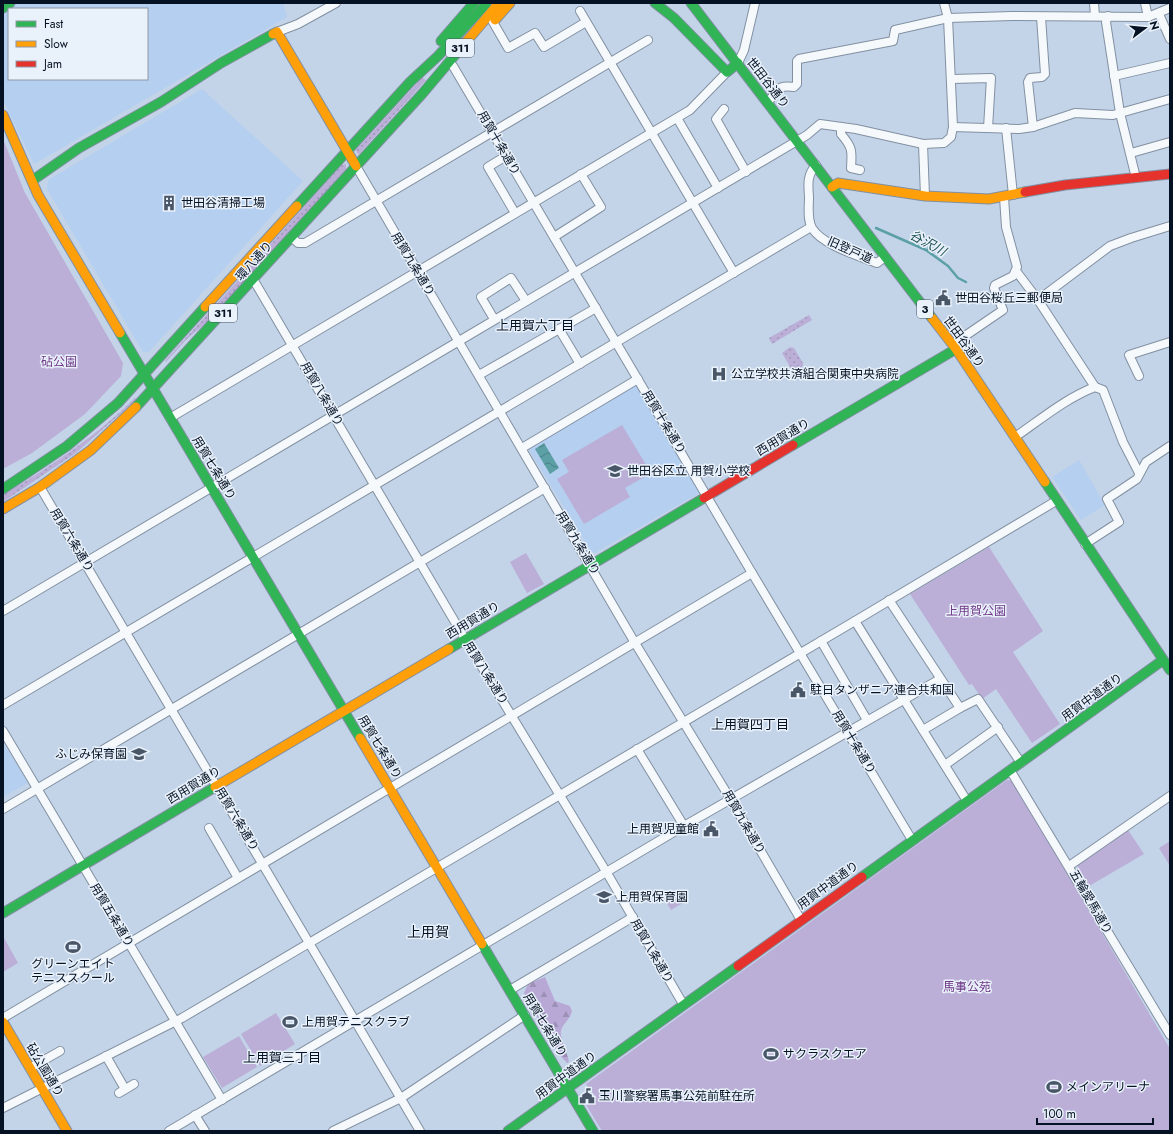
<svg xmlns="http://www.w3.org/2000/svg" width="1173" height="1134" font-family="Jost,'Noto Sans JP',sans-serif">
<defs>
<pattern id="grass-dots" width="8" height="8" patternUnits="userSpaceOnUse"><rect width="8" height="8" fill="#bbaed7"/><path d="M2 2h.1M6 6h.1" fill="none" stroke="#9f95b8" stroke-width="1.8" stroke-linecap="round"/></pattern>
<pattern id="forest-firs" width="22" height="20" patternUnits="userSpaceOnUse"><rect width="22" height="20" fill="#b8a8d5"/><path d="M5 1l3.5 6h-7zM16 11l3.5 6h-7z" fill="#9d90b7"/></pattern>
<pattern id="water-waves" width="16" height="10" patternUnits="userSpaceOnUse"><rect width="16" height="10" fill="#5ca0a6"/><path d="M0 5q4-4 8 0t8 0" fill="none" stroke="#4a8187"/></pattern>
</defs>
<rect width="100%" height="100%" fill="#c3d4e9"/>
<!-- built -->
<g fill="#b4cff0" fill-rule="evenodd">
<path d="M 16,3 L 283,3 L 287,17 L 34,164 L 3,100 L 3,10 ZM 9,9 L 147,9 L 147,79 L 9,79 Z"/>
<path d="M 202,89 L 303,181 L 149,352 L 143,352 L 47,189 L 48,180 Z"/>
<path d="M 634,386 L 638,386 L 699,493 L 595,553 L 591,551 L 529,450 L 530,447 Z"/>
<path d="M 1079,460 L 1105,505 L 1081,520 L 1052,477 Z"/>
<path d="M 3,742 L 28,783 L 3,797 Z"/>
</g>
<!-- grass -->
<g fill="url(#grass-dots)">
<path d="M 422,78 L 426,80 L 359,154 L 357,153 L 356,150 Z"/>
<path d="M 346,164 L 346,169 L 209,320 L 186,340 L 166,362 L 165,361 L 342,165 Z"/>
<path d="M 809,315 L 812,320 L 772,344 L 769,338 Z"/>
<path d="M 790,347 L 794,348 L 803,363 L 803,366 L 796,371 L 792,370 L 782,353 Z"/>
<path d="M 135,398 L 137,399 L 76,453 L 3,502 L 3,495 C 50,467 96,436 135,398 Z"/>
</g>
<!-- forest -->
<path fill="url(#forest-firs)" d="M 545,977 L 555,1001 L 570,1006 L 572,1011 C 570,1020 563,1023 561,1031 C 559,1036 568,1054 569,1062 L 567,1063 C 548,1043 538,1016 524,993 L 528,984 Z"/>
<!-- green -->
<g fill="#bbaed7">
<path d="M 3,139 L 25,193 L 123,363 L 121,376 L 85,414 L 32,453 L 3,469 Z"/>
<path d="M 622,425 L 651,473 L 625,488 L 630,497 L 584,524 L 557,479 L 569,472 L 562,460 Z"/>
<path d="M 989,547 L 1043,631 L 1013,652 L 1060,724 L 1032,743 L 996,689 L 982,699 L 972,684 L 969,685 L 910,594 Z"/>
<path d="M 526,553 L 544,584 L 527,593 L 510,562 Z"/>
<path d="M 1007,780 L 1013,781 L 1170,1049 L 1170,1131 L 602,1131 L 585,1103 L 595,1096 L 586,1084 Z"/>
<path d="M 1128,830 L 1144,854 L 1089,886 L 1077,865 Z"/>
<path d="M 1170,841 L 1170,866 L 1159,848 Z"/>
<path d="M 675,890 L 683,903 L 671,910 L 664,898 Z"/>
<path d="M 3,936 L 18,963 L 3,972 Z"/>
<path d="M 276,1013 L 295,1044 L 260,1066 L 241,1034 Z"/>
<path d="M 239,1036 L 257,1067 L 222,1088 L 203,1057 Z"/>
</g>
<!-- water -->
<path fill="url(#water-waves)" d="M 544,443 L 559,468 L 550,474 L 535,449 Z"/>
<g fill="none" stroke-linecap="round" stroke-linejoin="round">
<!-- stream -->
<g stroke="#5ca0a6" stroke-width="2.5">
<path d="M 876,228 L 926,250 L 948,266 L 958,278 L 966,282"/>
<path d="M 928,251 L 931,239"/>
</g>
<!-- street casing -->
<g stroke="#8290a1" stroke-width="10">
<g id="street">
<path d="M 1094,3 L 1095,16"/>
<path d="M 1145,3 L 1148,17"/>
<path d="M 580,11 L 734,273"/>
<path d="M 1159,14 L 1170,39"/>
<path d="M 1108,16 L 1106,22 L 1120,113 L 1136,178"/>
<path d="M 493,22 L 508,48 L 535,33 L 544,47 L 586,22"/>
<path d="M 277,32 L 298,24 L 336,3"/>
<path d="M 738,63 L 744,50 L 755,3"/>
<path d="M 453,66 L 752,573 L 912,840"/>
<path d="M 1114,76 L 1170,63"/>
<path d="M 952,79 L 991,78 L 988,128"/>
<path d="M 768,102 C 779,90 776,85 794,87 L 797,84 L 797,61 L 799,59 L 893,41 L 895,30 L 948,18 L 1012,16 L 1148,17 L 1170,8"/>
<path d="M 724,109 L 716,119 L 746,172"/>
<path d="M 677,118 L 718,188"/>
<path d="M 841,127 L 841,134 C 853,148 852,151 851,168 L 860,170"/>
<path d="M 953,127 L 1019,129 L 1033,127 L 1075,113 L 1113,115 L 1170,99"/>
<path d="M 1033,127 L 1028,82 L 1030,78 L 1042,77 L 1045,74 L 1041,17"/>
<path d="M 1006,128 L 1013,195"/>
<path d="M 923,144 L 925,196"/>
<path d="M 1131,153 L 1170,142"/>
<path d="M 506,156 L 488,167 L 515,213"/>
<path d="M 816,165 C 807,175 808,184 809,197 C 809,206 807,219 812,228 C 822,245 859,256 877,263 L 885,257"/>
<path d="M 356,166 L 635,643 L 728,795 L 801,920"/>
<path d="M 291,237 L 298,243 L 305,243 L 648,40"/>
<path d="M 554,237 L 601,207 L 581,174"/>
<path d="M 1016,271 L 1038,300 L 1095,387 L 1103,390 L 1123,442 L 1139,473"/>
<path d="M 253,279 L 465,639 L 607,873 L 683,1004"/>
<path d="M 1038,300 L 1110,246 L 1131,238 L 1170,226"/>
<path d="M 494,319 L 481,297 L 511,278 L 526,301"/>
<path d="M 559,329 L 580,364"/>
<path d="M 956,349 L 959,340 L 1003,310 L 994,288 L 995,285 L 1013,276 L 1017,267 L 1006,227 L 1004,197"/>
<path d="M 479,375 L 596,308"/>
<path d="M 1139,376 L 1129,355 L 1170,342"/>
<path d="M 170,418 L 690,110 L 727,72"/>
<path d="M 1015,437 C 1040,420 1066,398 1095,387"/>
<path d="M 522,448 L 638,379"/>
<path d="M 40,487 L 420,1131"/>
<path d="M 1085,544 L 1119,522 L 1107,499 L 1137,479 L 1146,462 L 1170,446"/>
<path d="M 889,600 L 960,708 L 978,699 L 1021,763"/>
<path d="M 3,611 L 807,135 L 820,124 L 856,129 L 923,144 L 944,143 L 951,137 L 953,127 L 948,18 L 944,3"/>
<path d="M 855,621 L 967,801"/>
<path d="M 821,641 L 867,720"/>
<path d="M 3,705 L 811,227"/>
<path d="M 923,730 L 960,708"/>
<path d="M 3,731 L 222,1100"/>
<path d="M 637,749 L 684,826"/>
<path d="M 945,765 L 998,727"/>
<path d="M 1010,770 L 1170,1035"/>
<path d="M 3,809 L 545,488"/>
<path d="M 209,828 L 238,878"/>
<path d="M 1069,866 L 1170,796"/>
<path d="M 510,990 L 633,917"/>
<path d="M 3,1018 L 752,573"/>
<path d="M 106,1056 L 125,1089"/>
<path d="M 30,1068 L 60,1051"/>
<path d="M 119,1093 L 134,1084"/>
<path d="M 3,1108 L 182,1018 L 855,621 L 1056,501"/>
<path d="M 195,1115 L 205,1131"/>
<path d="M 169,1131 L 684,826 L 940,679"/>
<path d="M 333,1131 L 401,1098 L 525,1015"/>
</g>
</g>
<!-- fast casing -->
<g stroke="#8290a1" stroke-width="11">
<g id="fast">
<path d="M 655,3 L 674,18 L 727,72 L 738,63"/>
<path d="M 691,3 L 932,318"/>
<path d="M 3,8 L 10,3"/>
<path d="M 441,41 L 474,3"/>
<path d="M 33,180 L 79,148 L 161,102 L 221,63 L 273,34"/>
<path d="M 297,206 L 410,82 L 438,56 L 486,4"/>
<path d="M 120,333 L 360,738"/>
<path d="M 136,407 L 422,94 L 466,42"/>
<path d="M 793,445 L 956,349"/>
<path d="M 1045,482 L 1170,670"/>
<path d="M 3,489 L 67,446 L 118,403 L 205,307"/>
<path d="M 449,649 L 704,498"/>
<path d="M 862,877 L 1163,660"/>
<path d="M 3,913 L 215,787"/>
<path d="M 482,944 L 593,1131"/>
<path d="M 508,1131 L 738,966"/>
</g>
</g>
<!-- slow casing -->
<g stroke="#8290a1" stroke-width="11">
<g id="slow">
<path d="M 495,20 L 510,3"/>
<path d="M 273,34 L 277,32 L 356,166"/>
<path d="M 466,42 L 499,3"/>
<path d="M 3,115 L 38,195 L 120,333"/>
<path d="M 832,187 L 838,183 L 925,196 L 989,199 L 1025,192"/>
<path d="M 205,307 L 297,206"/>
<path d="M 932,318 L 956,349 L 1045,482"/>
<path d="M 3,509 L 40,487 L 91,450 L 136,407"/>
<path d="M 360,738 L 482,944"/>
<path d="M 215,787 L 449,649"/>
<path d="M 3,1022 L 67,1131"/>
</g>
</g>
<!-- jam casing -->
<g stroke="#8290a1" stroke-width="11">
<g id="jam">
<path d="M 1025,192 L 1065,185 L 1170,174"/>
<path d="M 704,498 L 793,445"/>
<path d="M 738,966 L 862,877"/>
</g>
</g>
<!-- street -->
<use href="#street" stroke="#f6f9fc" stroke-width="8"/>
<!-- fast -->
<use href="#fast" stroke="#30b455" stroke-width="9"/>
<!-- slow -->
<use href="#slow" stroke="#ff9f0a" stroke-width="9"/>
<!-- jam -->
<use href="#jam" stroke="#e5322d" stroke-width="9"/>
</g>
<!-- icons -->
<defs>
<g id="building-bare" transform="scale(1.2)"><path d="M-4-6H4V6H1V3H-1V6H-4ZM-2.5-4.3h1.7v1.8h-1.7ZM.8-4.3h1.7v1.8H.8ZM-2.5-1h1.7V.8h-1.7ZM.8-1h1.7V.8H.8Z" fill="#485668" stroke="#e9f1fb" stroke-width="2.5" paint-order="stroke"/></g>
<g id="civic-bare" transform="scale(1.2)"><path d="M-.6-6.5H3V-4.5H.6V-3L4-1V1h2V6H-6V1h2V-1L-.6-3ZM-1.2 2.5V6h2.4V2.5Z" fill="#485668" stroke="#e9f1fb" stroke-width="2.5" paint-order="stroke"/></g>
<g id="hospital-bare" transform="scale(1.2)"><path d="M-5-5h3v3.5h4V-5h3V5h-3V1.5h-4V5h-3Z" fill="#485668" stroke="#e9f1fb" stroke-width="2.5" paint-order="stroke"/></g>
<g id="school-bare" transform="scale(1.2)"><path d="M0-5L7-2L0 1L-7-2ZM-4 1L0 2.5L4 1V4Q0 6-4 4Z" fill="#485668" stroke="#e9f1fb" stroke-width="2.5" paint-order="stroke"/></g>
<g id="stadium-bare" transform="scale(1.2)"><path d="M0-5a6.5 5 0 1 0 0 10a6.5 5 0 1 0 0-10ZM-3.5-1.8h7v3.6h-7Z" fill="#485668" stroke="#e9f1fb" stroke-width="2.5" paint-order="stroke"/></g>
</defs>
<g fill-rule="evenodd">
<use href="#building-bare" x="169" y="203"/>
<use href="#civic-bare" x="943" y="298"/>
<use href="#hospital-bare" x="719" y="374"/>
<use href="#school-bare" x="615" y="471"/>
<use href="#civic-bare" x="798" y="690"/>
<use href="#school-bare" x="139" y="754"/>
<use href="#civic-bare" x="711" y="829"/>
<use href="#school-bare" x="604" y="897"/>
<use href="#stadium-bare" x="73" y="947"/>
<use href="#stadium-bare" x="290" y="1022"/>
<use href="#stadium-bare" x="771" y="1054"/>
<use href="#stadium-bare" x="1054" y="1087"/>
<use href="#civic-bare" x="587" y="1096"/>
</g>
<g text-anchor="middle" dominant-baseline="central" stroke-width="3" stroke-linejoin="round" paint-order="stroke">
<!-- shield labels -->
<g fill="#e9f1fb" stroke="#495564" stroke-width="1">
<rect x="446" y="39" width="28" height="18" rx="3"/>
<rect x="917" y="300" width="16" height="18" rx="3"/>
<rect x="209" y="304" width="28" height="18" rx="3"/>
</g>
<g font-size="11" font-weight="bold" fill="#051223">
<text x="460" y="48">311</text>
<text x="925" y="309">3</text>
<text x="223" y="313">311</text>
</g>
<!-- street labels -->
<g font-size="12" fill="#051223" stroke="#e9f1fb">
<text transform="translate(768 83) rotate(52)">世田谷通り</text>
<text transform="translate(499 143) rotate(60)">用賀十条通り</text>
<text transform="translate(850 250) rotate(24)">旧登戸道</text>
<text transform="translate(254 261) rotate(-48)">環八通り</text>
<text transform="translate(413 264) rotate(59)">用賀九条通り</text>
<text transform="translate(964 342) rotate(54)">世田谷通り</text>
<text transform="translate(322 394) rotate(60)">用賀八条通り</text>
<text transform="translate(664 422) rotate(59)">用賀十条通り</text>
<text transform="translate(783 437) rotate(-31)">西用賀通り</text>
<text transform="translate(214 468) rotate(59)">用賀七条通り</text>
<text transform="translate(72 540) rotate(59)">用賀六条通り</text>
<text transform="translate(578 543) rotate(59)">用賀九条通り</text>
<text transform="translate(473 620) rotate(-31)">西用賀通り</text>
<text transform="translate(486 673) rotate(58)">用賀八条通り</text>
<text transform="translate(1092 697) rotate(-36)">用賀中道通り</text>
<text transform="translate(854 742) rotate(59)">用賀十条通り</text>
<text transform="translate(380 747) rotate(59)">用賀七条通り</text>
<text transform="translate(194 785) rotate(-31)">西用賀通り</text>
<text transform="translate(237 819) rotate(59)">用賀六条通り</text>
<text transform="translate(744 822) rotate(60)">用賀九条通り</text>
<text transform="translate(828 885) rotate(-36)">用賀中道通り</text>
<text transform="translate(1091 902) rotate(60)">五輪愛馬通り</text>
<text transform="translate(112 915) rotate(59)">用賀五条通り</text>
<text transform="translate(652 951) rotate(60)">用賀八条通り</text>
<text transform="translate(545 1025) rotate(59)">用賀七条通り</text>
<text transform="translate(45 1070) rotate(59)">砧公園通り</text>
<text transform="translate(566 1075) rotate(-36)">用賀中道通り</text>
</g>
<!-- poi labels -->
<g font-size="12" fill="#051223" stroke="#e9f1fb" text-anchor="start">
<text x="181" y="203">世田谷清掃工場</text>
<text x="955" y="298">世田谷桜丘三郵便局</text>
<text x="731" y="374">公立学校共済組合関東中央病院</text>
<text x="627" y="471">世田谷区立 用賀小学校</text>
<text x="810" y="690">駐日タンザニア連合共和国</text>
<text x="127" y="754" text-anchor="end">ふじみ保育園</text>
<text x="699" y="829" text-anchor="end">上用賀児童館</text>
<text x="616" y="897">上用賀保育園</text>
<text x="73" y="964" text-anchor="middle">グリーンエイト<tspan x="73" dy="14">テニススクール</tspan></text>
<text x="302" y="1022">上用賀テニスクラブ</text>
<text x="783" y="1054">サクラスクエア</text>
<text x="1066" y="1087">メインアリーナ</text>
<text x="599" y="1096">玉川警察署馬事公苑前駐在所</text>
</g>
<!-- park labels -->
<g font-size="12" fill="#6f3988" stroke="#e9f1fb">
<text x="59" y="362">砧公園</text>
<text x="976" y="611">上用賀公園</text>
<text x="967" y="987">馬事公苑</text>
</g>
<!-- water labels -->
<g font-size="13" font-style="italic" fill="#1e5050" stroke="#e9f1fb">
<text transform="translate(928 243) rotate(29)">谷沢川</text>
</g>
<!-- neighbourhood labels -->
<g font-size="13" fill="#051223" stroke="#e9f1fb">
<text x="535" y="325">上用賀六丁目</text>
<text x="750" y="724">上用賀四丁目</text>
<text x="282" y="1057">上用賀三丁目</text>
</g>
<!-- quarter labels -->
<g font-size="14" fill="#051223" stroke="#e9f1fb">
<text x="428" y="932">上用賀</text>
</g>
</g>
<!-- border -->
<rect width="1173" height="1134" fill="none" stroke="#051223" stroke-width="8"/>
<!-- legend -->
<rect x="8" y="8" width="140" height="72" fill="#e9f1fb" stroke="#8e98a5"/>
<rect x="16" y="21" width="20" height="6" fill="#30b455" stroke="#8e98a5"/>
<text x="44" y="28" font-size="12" fill="#051223">Fast</text>
<rect x="16" y="41" width="20" height="6" fill="#ff9f0a" stroke="#8e98a5"/>
<text x="44" y="48" font-size="12" fill="#051223">Slow</text>
<rect x="16" y="61" width="20" height="6" fill="#e5322d" stroke="#8e98a5"/>
<text x="44" y="68" font-size="12" fill="#051223">Jam</text>
<!-- north arrow -->
<g transform="translate(1145 28) rotate(74)" stroke="#e9f1fb" stroke-width="3" paint-order="stroke">
<path d="M0-3L7 15L0 10L-7 15Z" fill="#051223"/>
<text y="-6" font-size="11" font-weight="bold" text-anchor="middle" fill="#051223">N</text>
</g>
<!-- scale -->
<path d="M1037 1118v6h116v-6" fill="none" stroke="#051223" stroke-width="2"/>
<text x="1043" y="1118" font-size="12" fill="#051223" stroke="#e9f1fb" stroke-width="3" paint-order="stroke">100 m</text>
</svg>
